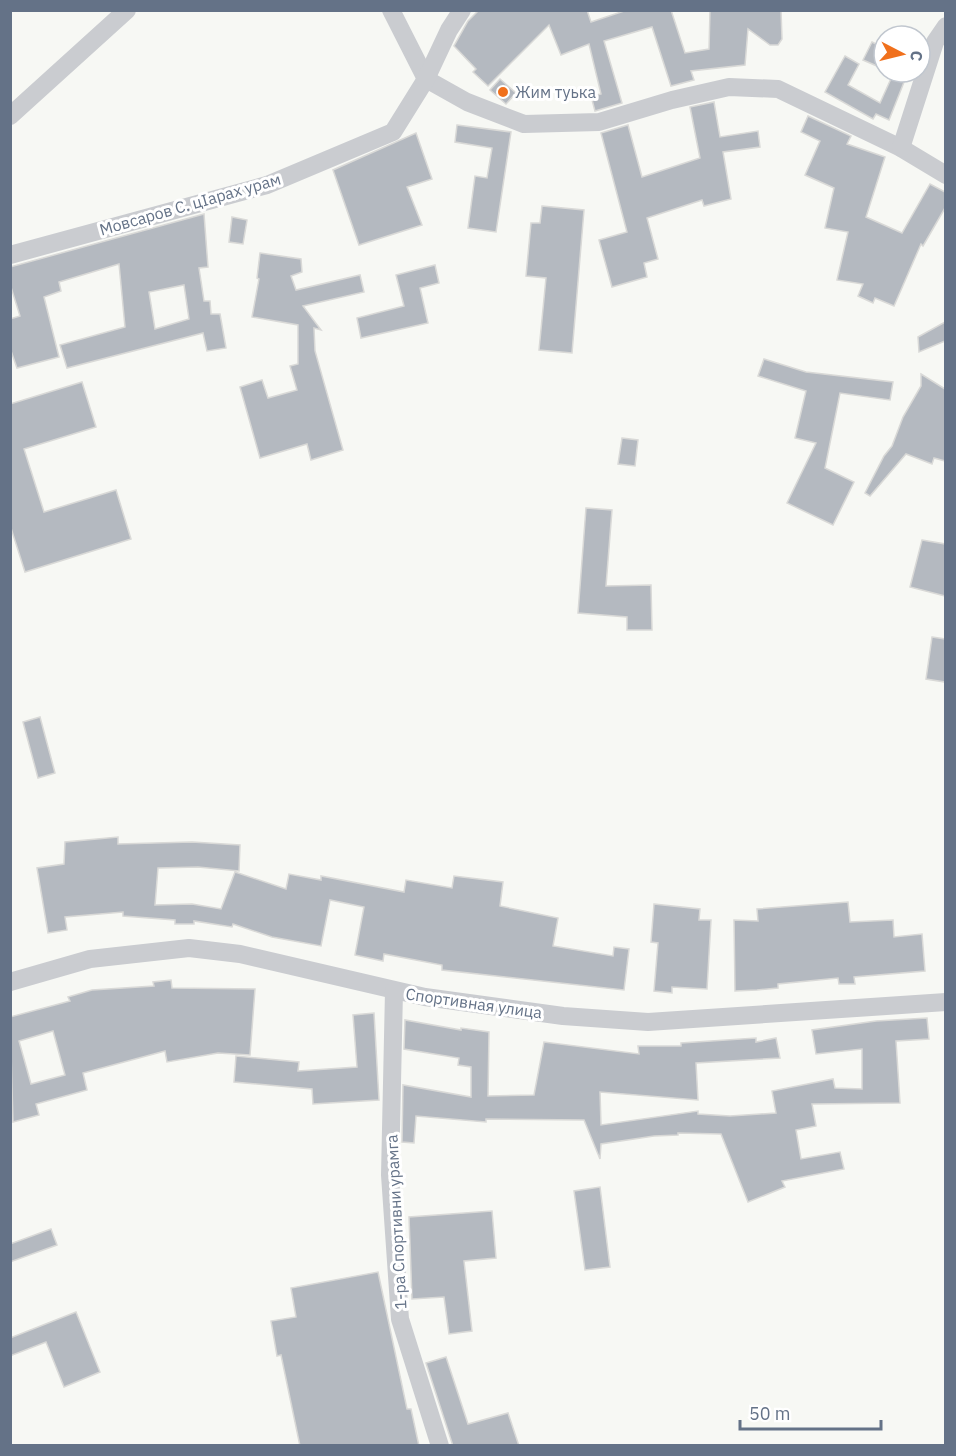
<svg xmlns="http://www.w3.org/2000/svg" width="956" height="1456" font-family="'IBM Plex Sans',sans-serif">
<rect width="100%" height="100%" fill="#f7f8f4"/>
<!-- building -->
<g fill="#b4b9c0" stroke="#d9d9d7" stroke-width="1.5" fill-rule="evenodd">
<path d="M 479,10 L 587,10 L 591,22 L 627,10 L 671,10 L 685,53 L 709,49 L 710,10 L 781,10 L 782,39 L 778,45 L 770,45 L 748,29 L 745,65 L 691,71 L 694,80 L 671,86 L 652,27 L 604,41 L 622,103 L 595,111 L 591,96 L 601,94 L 589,44 L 561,55 L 549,25 L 488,86 L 473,72 L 476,69 L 454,46 L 468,21 Z"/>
<path d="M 872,42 L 884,48 L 884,69 L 863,60 Z"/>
<path d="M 845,56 L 859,64 L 848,85 L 880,103 L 894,72 L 908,72 L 889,120 L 876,114 L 873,119 L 825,92 Z"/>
<path d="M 500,79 L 516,93 L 506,104 L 490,90 Z"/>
<path d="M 714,102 L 720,137 L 758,131 L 760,147 L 723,152 L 731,199 L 704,206 L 702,200 L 647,218 L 658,259 L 644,263 L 647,277 L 612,287 L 599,240 L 627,232 L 601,133 L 628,125 L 642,177 L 700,158 L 690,107 Z"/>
<path d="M 808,116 L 851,136 L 847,144 L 885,157 L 866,217 L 902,233 L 930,184 L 945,192 L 945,208 L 923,246 L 921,244 L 894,306 L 875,298 L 873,303 L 858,296 L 863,284 L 837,280 L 848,232 L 825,228 L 834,188 L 805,175 L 820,141 L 801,132 Z"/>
<path d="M 457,125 L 511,132 L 496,232 L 468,228 L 475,176 L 487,178 L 492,148 L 455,142 Z"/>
<path d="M 416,133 L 432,179 L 407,187 L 422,225 L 359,245 L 333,170 Z"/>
<path d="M 542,206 L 584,210 L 572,353 L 539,350 L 546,278 L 526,276 L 531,223 L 540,223 Z"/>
<path d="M 204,214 L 208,267 L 199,268 L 204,301 L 210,301 L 211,314 L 220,314 L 226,348 L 207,351 L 203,333 L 67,368 L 60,345 L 125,327 L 119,264 L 59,282 L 61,291 L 44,297 L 59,357 L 17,368 L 10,348 L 10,319 L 20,316 L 10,284 L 10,267 ZM 184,285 L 189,319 L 155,329 L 149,292 Z"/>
<path d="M 232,217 L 247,220 L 243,244 L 229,242 Z"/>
<path d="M 260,253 L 301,259 L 302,272 L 291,276 L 296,290 L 360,275 L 364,292 L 303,306 L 321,330 L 314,328 L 315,351 L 343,450 L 311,460 L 307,444 L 260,458 L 240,387 L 262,380 L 268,398 L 297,390 L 290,366 L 298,364 L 298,325 L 252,317 L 259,279 L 257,278 Z"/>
<path d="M 435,265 L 439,283 L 420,288 L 428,323 L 361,338 L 357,318 L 404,306 L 396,275 Z"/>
<path d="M 945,322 L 945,341 L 919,352 L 918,337 Z"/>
<path d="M 764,359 L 806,372 L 893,382 L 890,400 L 840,393 L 825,468 L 854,482 L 833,525 L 787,503 L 816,443 L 795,438 L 806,391 L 758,376 Z"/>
<path d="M 921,374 L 945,389 L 945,461 L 934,458 L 932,464 L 906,454 L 870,496 L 865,493 L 884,456 L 892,446 L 903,417 L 921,386 Z"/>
<path d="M 82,382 L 96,427 L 24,449 L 44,512 L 116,490 L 131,539 L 25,572 L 10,525 L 10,404 Z"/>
<path d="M 622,438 L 638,440 L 635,466 L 618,464 Z"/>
<path d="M 586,508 L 612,510 L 606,586 L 651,585 L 652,630 L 627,630 L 627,617 L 578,613 Z"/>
<path d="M 922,540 L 945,544 L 945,596 L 910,587 Z"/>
<path d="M 932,637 L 945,639 L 945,682 L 926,679 Z"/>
<path d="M 40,717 L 55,773 L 38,778 L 23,722 Z"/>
<path d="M 118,837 L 118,844 L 192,842 L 240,845 L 239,871 L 198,867 L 158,868 L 155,905 L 192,904 L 221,909 L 235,872 L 286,889 L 289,874 L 321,880 L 321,876 L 404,892 L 406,880 L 452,888 L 454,876 L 503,882 L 500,906 L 558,918 L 553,946 L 613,956 L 614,947 L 629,949 L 624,990 L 442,970 L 442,965 L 384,954 L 383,961 L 355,955 L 364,907 L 330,900 L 321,946 L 272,937 L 233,924 L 232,927 L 194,921 L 194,924 L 175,924 L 175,920 L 123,916 L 123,912 L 65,917 L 67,930 L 48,933 L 37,868 L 64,864 L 65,842 Z"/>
<path d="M 848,902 L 850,922 L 893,920 L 894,937 L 922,934 L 925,971 L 854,977 L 855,984 L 839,984 L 838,978 L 778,984 L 778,988 L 757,990 L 735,991 L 734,920 L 758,921 L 757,909 Z"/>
<path d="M 654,904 L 700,909 L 699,920 L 711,920 L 707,989 L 672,987 L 672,993 L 654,991 L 658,943 L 651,942 Z"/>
<path d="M 171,980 L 172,988 L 255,989 L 250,1055 L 218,1053 L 167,1062 L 165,1051 L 83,1073 L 87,1090 L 36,1104 L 39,1115 L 13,1122 L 10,1017 L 70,1001 L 68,997 L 92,990 L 154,986 L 153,982 ZM 53,1031 L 65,1075 L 31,1084 L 19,1041 Z"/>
<path d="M 374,1013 L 379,1100 L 313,1104 L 312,1089 L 234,1082 L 236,1056 L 299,1062 L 298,1071 L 357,1067 L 353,1015 Z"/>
<path d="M 927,1018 L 929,1039 L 896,1041 L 900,1103 L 812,1104 L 816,1126 L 796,1130 L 801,1159 L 840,1152 L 844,1169 L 782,1181 L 785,1187 L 748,1202 L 721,1134 L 678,1133 L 678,1135 L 654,1136 L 601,1144 L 600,1159 L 584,1120 L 486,1119 L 486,1122 L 416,1116 L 414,1143 L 402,1142 L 403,1085 L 471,1097 L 471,1067 L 458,1065 L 459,1058 L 404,1049 L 405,1020 L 461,1030 L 461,1028 L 489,1032 L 488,1096 L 534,1095 L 544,1042 L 639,1054 L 638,1046 L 681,1046 L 681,1043 L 756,1038 L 756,1042 L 776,1038 L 780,1058 L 696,1063 L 698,1100 L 600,1092 L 601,1125 L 698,1111 L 698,1114 L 730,1116 L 776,1113 L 772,1091 L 833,1079 L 835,1088 L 862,1089 L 862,1049 L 816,1054 L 812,1030 L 876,1021 Z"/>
<path d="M 600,1187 L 610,1267 L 585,1270 L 574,1191 Z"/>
<path d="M 492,1211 L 496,1258 L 464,1261 L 472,1331 L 449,1334 L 444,1297 L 412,1299 L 409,1217 Z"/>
<path d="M 51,1229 L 57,1245 L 10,1262 L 10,1244 Z"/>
<path d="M 378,1272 L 407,1409 L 411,1409 L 419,1446 L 300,1446 L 281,1355 L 277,1356 L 271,1321 L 296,1317 L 291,1288 Z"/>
<path d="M 76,1312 L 100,1372 L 64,1387 L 46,1342 L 10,1356 L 10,1338 Z"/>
<path d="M 446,1357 L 468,1424 L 508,1413 L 519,1446 L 453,1446 L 426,1363 Z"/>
</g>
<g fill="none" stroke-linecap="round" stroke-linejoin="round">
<!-- minor -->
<g stroke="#caccd0" stroke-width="18">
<path d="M 391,10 L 426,79"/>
<path d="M 426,79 L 467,102 L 524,124 L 599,122 L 672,100 L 729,87 L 778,89 L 901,148 L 946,175"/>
<path d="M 10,116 L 127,10"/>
<path d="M 901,148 L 935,42 L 946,26"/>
<path d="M 10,255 L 267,185 L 393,132 L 426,79 L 449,30 L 462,10"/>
<path d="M 10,982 L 90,959 L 189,948 L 240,954 L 425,997 L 563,1016 L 648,1022 L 946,1002"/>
<path d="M 394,991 L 390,1175 L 400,1319 L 440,1446"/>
</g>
</g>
<!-- markers -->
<circle fill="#f0701c" stroke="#fff" stroke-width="2" cx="503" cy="92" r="6"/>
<g text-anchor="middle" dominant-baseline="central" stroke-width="6" stroke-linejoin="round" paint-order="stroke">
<!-- poi labels -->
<g font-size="16" fill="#647287" stroke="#fff" text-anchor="start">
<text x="515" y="92">Жим туька</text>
</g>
<!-- street labels -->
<g font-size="16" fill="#647287" stroke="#fff">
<text transform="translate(190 204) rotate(-16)">Мовсаров С. цIарах урам</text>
<text transform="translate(474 1003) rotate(8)">Спортивная улица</text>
<text transform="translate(396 1222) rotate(-93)">1-ра Спортивни урамга</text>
</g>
</g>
<!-- border -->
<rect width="956" height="1456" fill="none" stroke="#647287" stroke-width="24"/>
<!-- north arrow -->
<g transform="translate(902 54) rotate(97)"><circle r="28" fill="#ffffff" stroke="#c1c7cf" stroke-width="1.5"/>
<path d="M0-4.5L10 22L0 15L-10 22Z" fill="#f0701c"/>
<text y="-9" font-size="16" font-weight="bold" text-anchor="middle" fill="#647287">С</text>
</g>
<!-- scale -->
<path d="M740 1420v9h141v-9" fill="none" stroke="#647287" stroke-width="3"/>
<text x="749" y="1420" font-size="18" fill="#647287" stroke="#ffffff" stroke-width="4.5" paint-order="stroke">50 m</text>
</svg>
